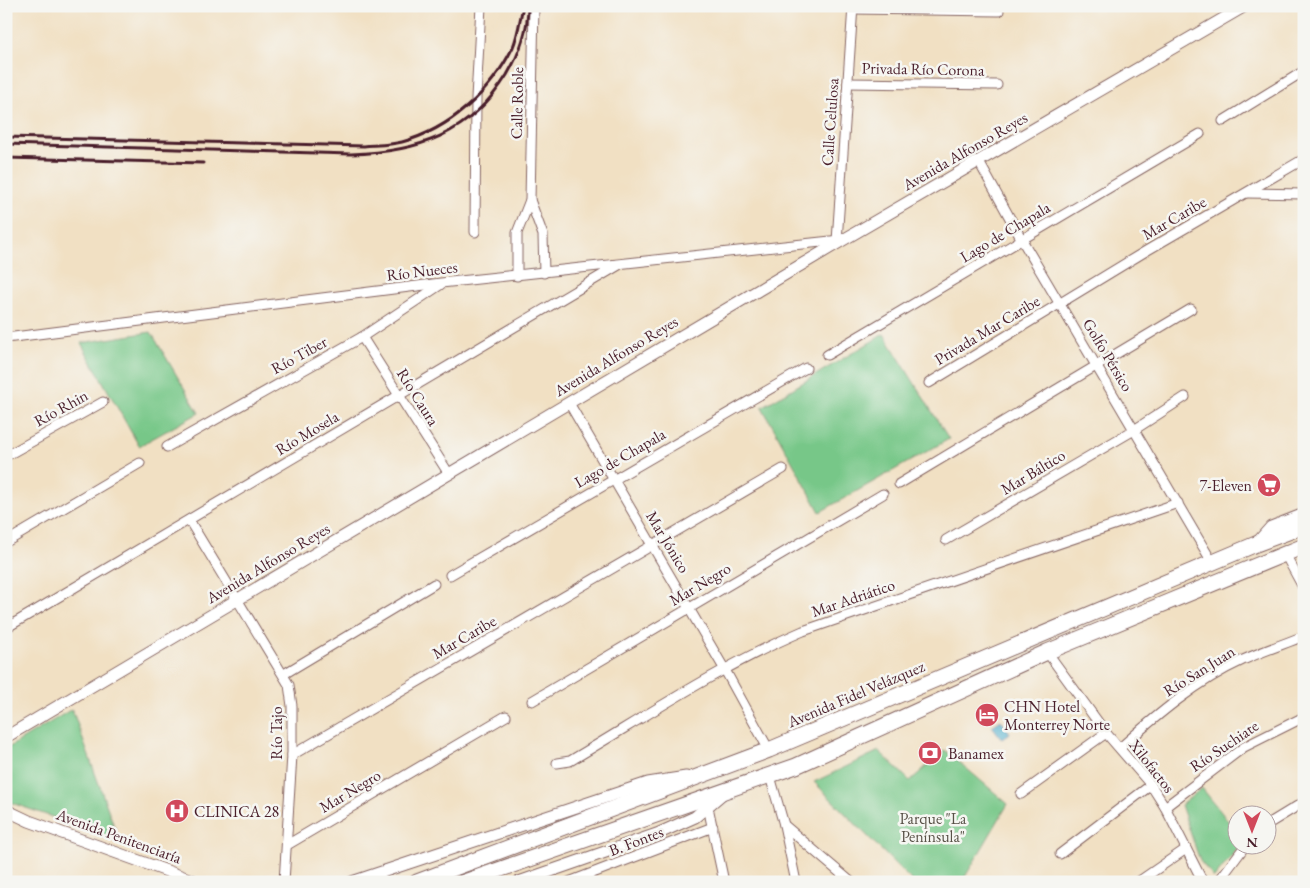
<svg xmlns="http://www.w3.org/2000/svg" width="1310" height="888" font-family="'EB Garamond',serif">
<rect width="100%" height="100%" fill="#f6f6f2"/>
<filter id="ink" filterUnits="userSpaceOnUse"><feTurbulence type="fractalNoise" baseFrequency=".02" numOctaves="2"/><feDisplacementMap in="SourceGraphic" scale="10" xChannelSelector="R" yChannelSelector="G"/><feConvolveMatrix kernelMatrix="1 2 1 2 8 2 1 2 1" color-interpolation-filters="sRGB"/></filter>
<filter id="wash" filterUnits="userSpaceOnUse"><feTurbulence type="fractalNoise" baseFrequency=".0096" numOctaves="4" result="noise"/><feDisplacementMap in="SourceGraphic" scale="20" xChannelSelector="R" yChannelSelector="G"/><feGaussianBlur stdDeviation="1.12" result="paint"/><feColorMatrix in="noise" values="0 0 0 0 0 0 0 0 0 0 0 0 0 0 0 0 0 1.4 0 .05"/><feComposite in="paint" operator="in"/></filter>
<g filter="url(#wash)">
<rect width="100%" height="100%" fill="#f1e0c3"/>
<!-- green -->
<g fill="#77c788" stroke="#60735a">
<path d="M 151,332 L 199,413 L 139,446 L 81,343 Z"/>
<path d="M 884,334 L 949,439 L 820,512 L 762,407 Z"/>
<path d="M 72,709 L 119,840 L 6,801 L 6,749 Z"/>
<path d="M 945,750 L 1008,804 L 962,882 L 913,882 L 814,782 L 879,751 L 910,781 Z"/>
<path d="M 1202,788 L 1237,832 L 1238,846 L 1240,846 L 1214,878 L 1200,861 L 1181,805 Z"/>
</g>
<!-- water -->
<path fill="#4dadcc" stroke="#4c667c" d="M 1001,720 L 1010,733 L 1002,739 L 992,726 Z"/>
</g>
<g filter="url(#ink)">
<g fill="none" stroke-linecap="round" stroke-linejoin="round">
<!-- street casing -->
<g stroke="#846360" stroke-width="11">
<g id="street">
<path d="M 853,9 L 999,11"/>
<path d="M 848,83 L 997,85"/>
<path d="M 1223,121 L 1304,71"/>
<path d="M 979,162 L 1022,240 L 1212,562"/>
<path d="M 1247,193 L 1304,194"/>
<path d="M 530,200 L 543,235 L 544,273"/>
<path d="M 475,232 L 476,98 L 481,6"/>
<path d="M 837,241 L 853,6"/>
<path d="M 517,276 L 517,233 L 530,200 L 534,6"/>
<path d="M 362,337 L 449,474"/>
<path d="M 6,338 L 441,283 L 840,240"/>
<path d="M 827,355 L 1200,134"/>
<path d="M 929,383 L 1146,251 L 1304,159"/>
<path d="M 569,403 L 725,670 L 769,750"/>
<path d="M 167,447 L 362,337 L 440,285"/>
<path d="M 6,456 L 103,402"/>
<path d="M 899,484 L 1191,309"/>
<path d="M 189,520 L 289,685 L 292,706 L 292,755 L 284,882"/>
<path d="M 946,540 L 1134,430 L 1185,397"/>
<path d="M 6,542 L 140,463"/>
<path d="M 1285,554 L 1304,589"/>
<path d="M 450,575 L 806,368"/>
<path d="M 6,628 L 619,265"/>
<path d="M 1047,652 L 1106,733 L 1151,785 L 1165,807 L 1203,882"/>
<path d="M 284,674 L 434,584"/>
<path d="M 532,701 L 883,494"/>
<path d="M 1120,748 C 1157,715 1197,681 1243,660 C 1263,651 1284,644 1304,636"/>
<path d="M 292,755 L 783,469"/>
<path d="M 557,763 L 570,761 C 646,716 721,666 803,631 L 1178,503"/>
<path d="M 770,776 L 784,825 L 796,882"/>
<path d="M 1021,794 L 1106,733"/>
<path d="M 708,807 L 724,882"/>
<path d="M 1165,807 L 1244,747 L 1304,717"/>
<path d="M 1268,824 L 1304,802"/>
<path d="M 784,825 L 851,882"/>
<path d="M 287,845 L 506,716"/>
<path d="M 1060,854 L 1151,785"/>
<path d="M 569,882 L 713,827"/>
<path d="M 1138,882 L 1186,849"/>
<path d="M 1218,882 L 1245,846"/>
</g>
</g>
<!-- secondary casing -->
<g stroke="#846360" stroke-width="13">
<g id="secondary">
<path d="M 1256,544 L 1271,527 L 1304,514"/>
<path d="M 6,737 L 843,240 L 1245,6"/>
<path d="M 6,810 L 29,821 L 197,882"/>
<path d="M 352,882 L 648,783 L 686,777"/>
<path d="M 519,882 L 657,834 L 695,817 L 722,794"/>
</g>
</g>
<!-- highway casing -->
<g stroke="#846360" stroke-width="17">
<g id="highway">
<path d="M 417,882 L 769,750 L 1256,544 L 1304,526"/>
<path d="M 464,882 L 796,766 L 1047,652 L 1304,546"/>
</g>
</g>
<!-- street -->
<use href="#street" stroke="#fff" stroke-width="9"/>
<!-- secondary -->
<use href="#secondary" stroke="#fff" stroke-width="11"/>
<!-- highway -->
<use href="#highway" stroke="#fff" stroke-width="15"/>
<!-- rail -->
<g stroke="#4a1f2b" stroke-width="3">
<path d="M 6,137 L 364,146 C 376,145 390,145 402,142 C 450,129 491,92 513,47 C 518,35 520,19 523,6"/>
<path d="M 6,144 L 351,154 C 419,152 470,134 507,75 C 520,53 528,31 528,6"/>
<path d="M 6,158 L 203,163"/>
</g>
</g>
</g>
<!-- icons -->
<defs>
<g id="supermarket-disc" transform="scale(1.25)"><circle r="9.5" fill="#d1495b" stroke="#f6f6f2"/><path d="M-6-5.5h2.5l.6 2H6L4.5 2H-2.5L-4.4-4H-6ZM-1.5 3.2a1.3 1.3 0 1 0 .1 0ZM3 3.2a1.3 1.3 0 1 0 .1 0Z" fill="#fff"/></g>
<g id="hotel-disc" transform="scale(1.25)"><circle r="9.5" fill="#d1495b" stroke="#f6f6f2"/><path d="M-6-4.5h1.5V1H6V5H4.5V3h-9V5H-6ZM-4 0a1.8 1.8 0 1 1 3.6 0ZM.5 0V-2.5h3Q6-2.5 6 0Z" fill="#fff"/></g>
<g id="bank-disc" transform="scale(1.25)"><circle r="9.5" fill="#d1495b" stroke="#f6f6f2"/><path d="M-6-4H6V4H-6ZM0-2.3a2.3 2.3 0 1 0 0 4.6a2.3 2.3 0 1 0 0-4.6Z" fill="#fff"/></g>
<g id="hospital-disc" transform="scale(1.25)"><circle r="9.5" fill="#d1495b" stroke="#f6f6f2"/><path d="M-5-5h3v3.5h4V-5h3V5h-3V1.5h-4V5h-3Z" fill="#fff"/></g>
</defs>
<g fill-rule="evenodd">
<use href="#supermarket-disc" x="1269" y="485"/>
<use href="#hotel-disc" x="987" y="715"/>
<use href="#bank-disc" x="930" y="753"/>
<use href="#hospital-disc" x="177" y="811"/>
</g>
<g text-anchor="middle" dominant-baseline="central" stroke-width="5" stroke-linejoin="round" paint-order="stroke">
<!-- street labels -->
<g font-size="16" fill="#4a1f2b" stroke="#f6f6f2">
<text transform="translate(923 69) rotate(1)">Privada Río Corona</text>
<text transform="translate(517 103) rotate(-89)">Calle Roble</text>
<text transform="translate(830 122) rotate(-86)">Calle Celulosa</text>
<text transform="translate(965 151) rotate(-30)">Avenida Alfonso Reyes</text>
<text transform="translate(1174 218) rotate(-30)">Mar Caribe</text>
<text transform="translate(1005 232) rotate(-31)">Lago de Chapala</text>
<text transform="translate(422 271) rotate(-7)">Río Nueces</text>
<text transform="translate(987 330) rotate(-31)">Privada Mar Caribe</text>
<text transform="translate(299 355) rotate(-29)">Río Tiber</text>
<text transform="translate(1108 355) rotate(59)">Golfo Pérsico</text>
<text transform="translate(616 356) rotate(-31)">Avenida Alfonso Reyes</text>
<text transform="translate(418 397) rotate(58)">Río Caura</text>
<text transform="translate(61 408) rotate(-29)">Río Rhin</text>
<text transform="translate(307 433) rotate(-31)">Río Mosela</text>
<text transform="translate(620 458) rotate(-30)">Lago de Chapala</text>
<text transform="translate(1033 472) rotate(-31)">Mar Báltico</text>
<text transform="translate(668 542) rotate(59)">Mar Jónico</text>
<text transform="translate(268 563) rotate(-31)">Avenida Alfonso Reyes</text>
<text transform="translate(700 584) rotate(-31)">Mar Negro</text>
<text transform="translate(853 598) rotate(-19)">Mar Adriático</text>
<text transform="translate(464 637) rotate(-30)">Mar Caribe</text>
<text transform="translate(1199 671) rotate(-32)">Río San Juan</text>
<text transform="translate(856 694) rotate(-23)">Avenida Fidel Velázquez</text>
<text transform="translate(276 733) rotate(-90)">Río Tajo</text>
<text transform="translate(1224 746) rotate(-34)">Río Suchiate</text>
<text transform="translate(1152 766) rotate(52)">Xilofactos</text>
<text transform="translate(350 791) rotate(-31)">Mar Negro</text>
<text transform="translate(119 836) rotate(20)">Avenida Penitenciaría</text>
<text transform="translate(636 841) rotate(-21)">B. Fontes</text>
</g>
<!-- poi labels -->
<g font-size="16" fill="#4a1f2b" stroke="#f6f6f2" text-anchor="start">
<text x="1252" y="485" text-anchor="end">7-Eleven</text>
<text x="1004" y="706">CHN Hotel<tspan x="1004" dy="18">Monterrey Norte</tspan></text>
<text x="948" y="753">Banamex</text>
<text x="194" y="811">CLINICA 28</text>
</g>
<!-- park labels -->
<g font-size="16" fill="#585147" stroke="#f6f6f2">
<text x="933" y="818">Parque "La<tspan x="933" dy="18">Península"</tspan></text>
</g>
</g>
<!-- margin -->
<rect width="1310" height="888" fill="none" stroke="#f6f6f2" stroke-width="25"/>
<!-- north arrow -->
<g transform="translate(1252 830) rotate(180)"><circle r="24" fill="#f6f6f2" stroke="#b1a0a2"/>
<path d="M0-4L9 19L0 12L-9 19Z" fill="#d1495b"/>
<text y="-8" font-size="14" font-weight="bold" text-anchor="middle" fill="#4a1f2b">N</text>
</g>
</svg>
